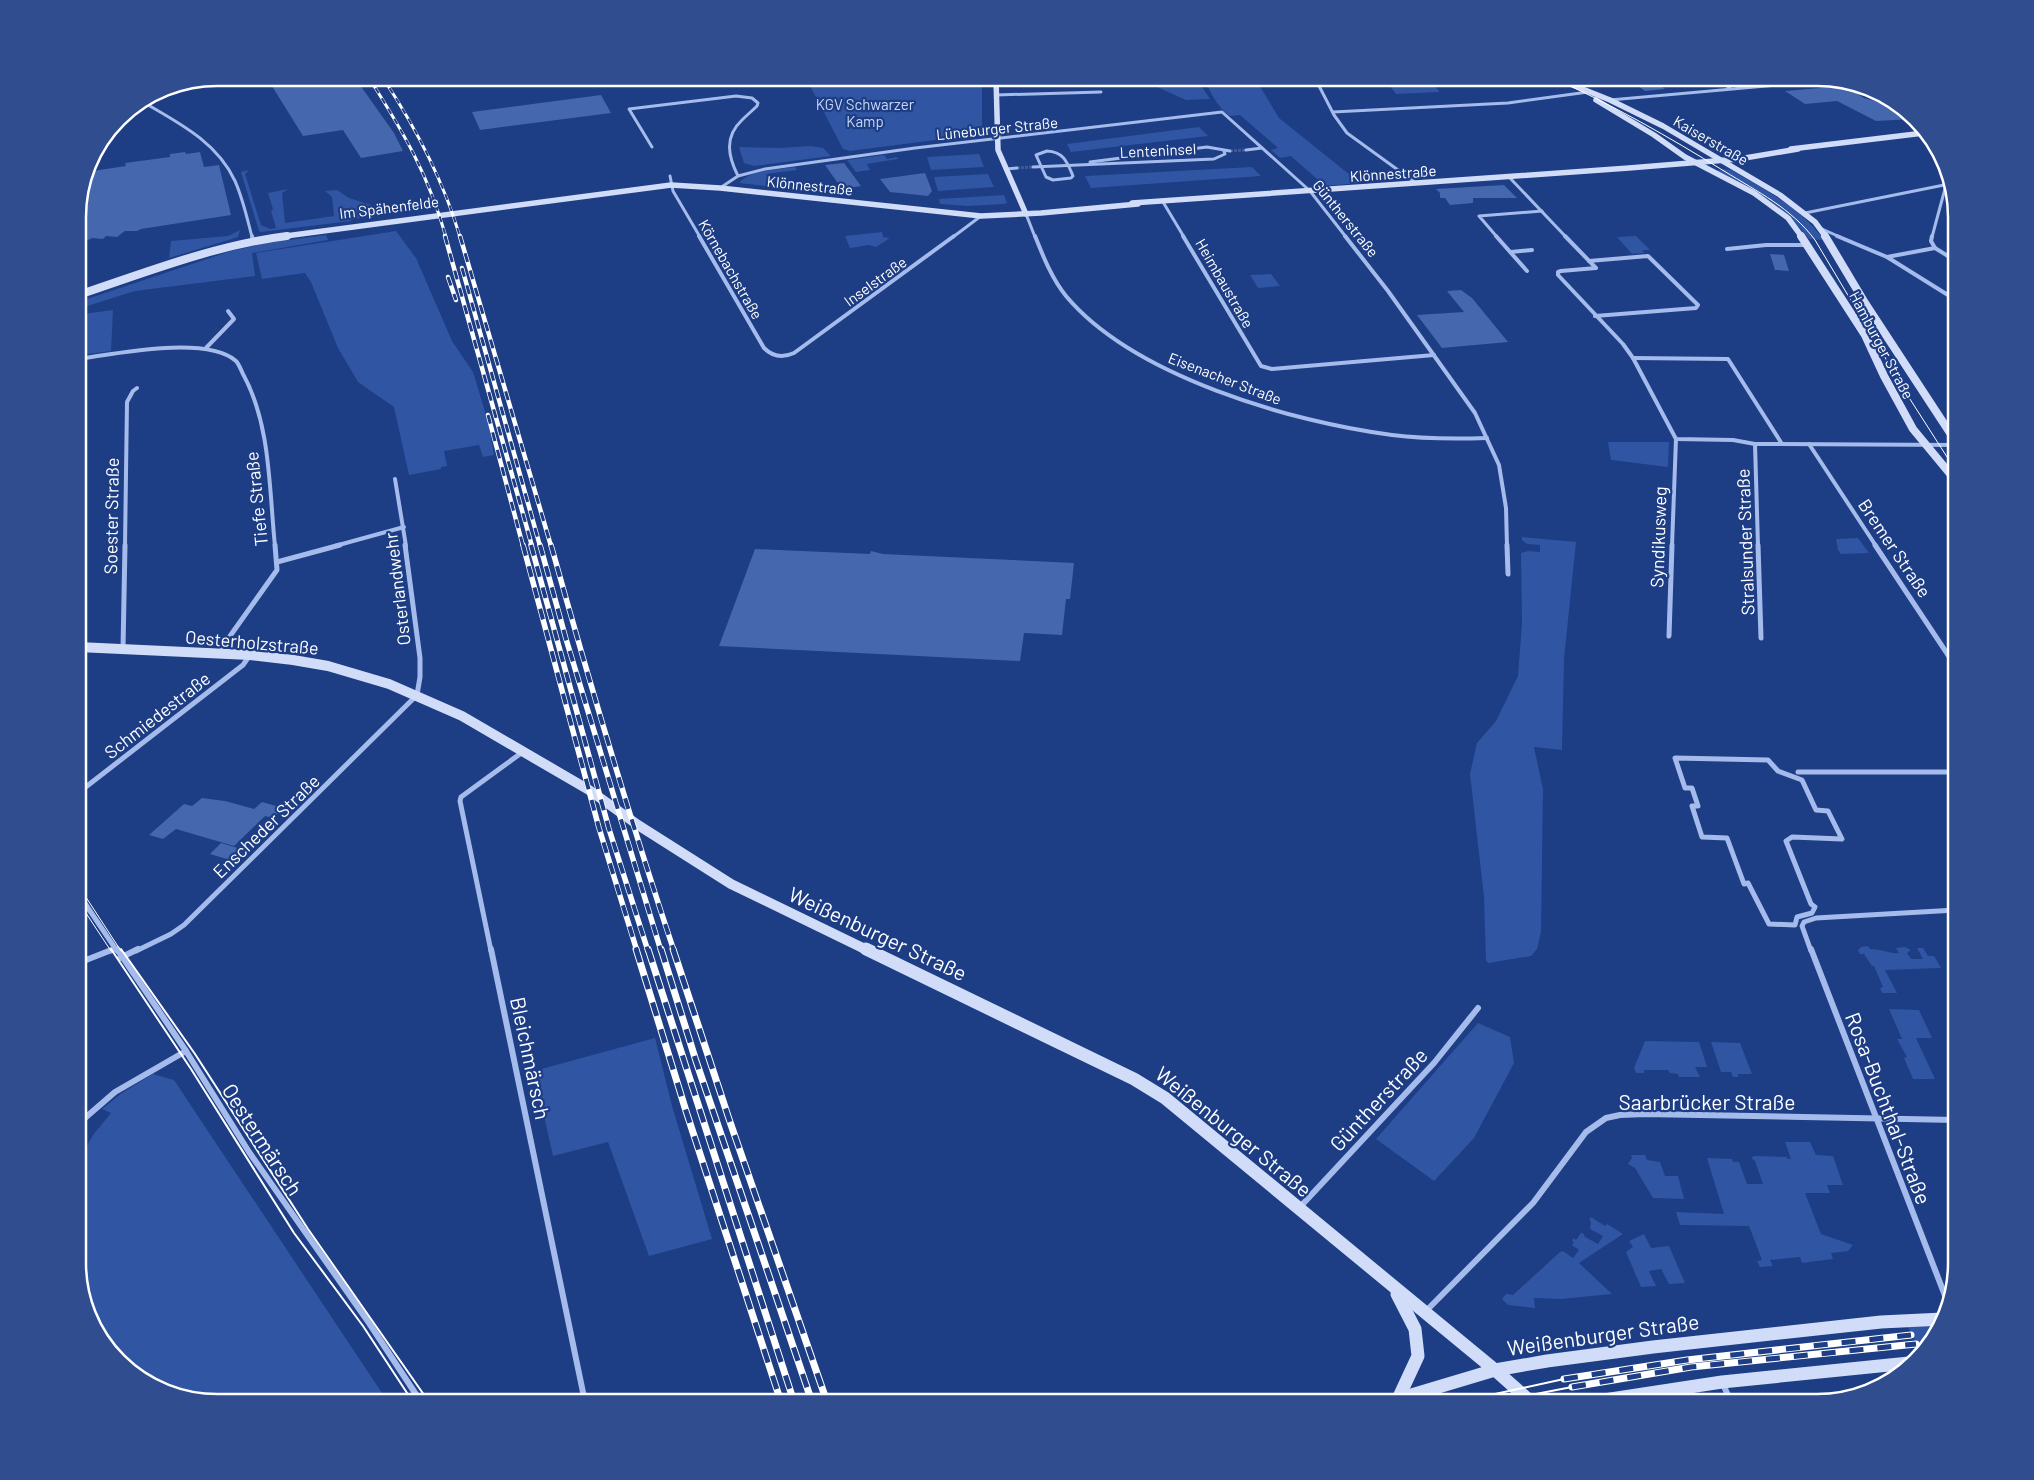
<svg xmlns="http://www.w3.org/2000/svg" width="2034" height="1480" font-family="Barlow,sans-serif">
<rect width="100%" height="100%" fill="#1d3d85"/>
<!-- green -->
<g fill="#3055a3">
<path d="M 806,78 L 982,78 L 982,134 L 850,151 L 843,149 Z"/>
<path d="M 1137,78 L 1196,78 L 1210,99 L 1186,100 Z"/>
<path d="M 1204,78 L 1255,78 L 1279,118 L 1360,183 L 1325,186 L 1291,156 L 1280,158 L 1271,150 L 1278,148 L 1240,115 L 1230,116 C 1217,107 1210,92 1204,78 Z"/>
<path d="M 1384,78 L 1427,78 L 1440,92 L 1396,94 Z"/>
<path d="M 1199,127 L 1208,136 L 1071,152 L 1067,144 Z"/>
<path d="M 811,146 L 823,148 L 831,156 L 754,166 L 744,163 L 739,147 L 779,148 Z"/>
<path d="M 979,154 L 984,167 L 931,170 L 927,157 Z"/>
<path d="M 884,155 L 887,159 L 897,157 L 898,159 L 867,164 L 870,170 L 856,172 L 847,160 Z"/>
<path d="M 795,167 L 797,170 L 766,174 L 774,187 L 739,183 C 752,169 776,170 795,167 Z"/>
<path d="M 1252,167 L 1261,176 L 1091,188 L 1085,176 Z"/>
<path d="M 1724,169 L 1731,170 C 1765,190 1800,207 1824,240 L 1809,239 C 1783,205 1754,189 1716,171 Z"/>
<path d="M 249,170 L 245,174 L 261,225 L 270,229 L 276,228 L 271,211 L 273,209 L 268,193 L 288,189 L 282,193 L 285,223 L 334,216 L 332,197 L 325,191 L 337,190 L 349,198 L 371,205 L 384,215 L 353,219 L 351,221 L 261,232 L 259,231 L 241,172 Z"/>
<path d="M 988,174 L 994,187 L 938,191 L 934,177 Z"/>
<path d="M 1004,195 L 1007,203 L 1004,204 L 967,206 L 940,204 L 939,199 Z"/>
<path d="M 240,230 L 238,237 L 235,238 L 169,258 L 171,241 L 228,236 Z"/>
<path d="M 396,231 L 416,258 L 452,341 L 473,372 L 489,425 L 494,455 L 483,457 L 479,445 L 444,451 L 447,466 L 441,467 L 441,469 L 409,475 L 394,407 L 358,382 L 338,348 L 311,282 L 305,273 L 262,279 L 256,253 Z"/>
<path d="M 882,232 L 883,237 L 890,238 L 876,247 L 869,245 L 850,248 L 845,236 Z"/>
<path d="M 326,235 L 328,240 L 252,253 L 255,276 L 135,291 L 78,309 L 78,302 L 231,251 L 267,243 Z"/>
<path d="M 1636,236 L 1650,250 L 1642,250 L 1644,253 L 1632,254 L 1617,237 Z"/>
<path d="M 1271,274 L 1280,286 L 1258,288 L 1250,275 Z"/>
<path d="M 113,310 L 111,351 L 80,355 L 83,314 Z"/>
<path d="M 1608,442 L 1669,442 L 1668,467 L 1611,460 Z"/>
<path d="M 1522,537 L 1576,542 L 1564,659 L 1562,750 L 1534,747 L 1543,789 L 1541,932 L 1537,949 L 1531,956 L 1488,963 L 1486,960 L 1484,897 L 1470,774 L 1477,743 L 1496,721 L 1518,676 L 1522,623 L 1521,553 L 1528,551 L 1540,552 L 1540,545 L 1527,544 L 1522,540 Z"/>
<path d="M 1858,538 L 1869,553 L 1841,554 L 1838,550 L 1836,539 Z"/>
<path d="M 1868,946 L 1870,949 C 1881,949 1890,954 1899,953 L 1896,948 L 1905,947 L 1911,950 L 1907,953 L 1911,959 L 1923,959 L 1917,948 L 1923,948 L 1928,956 L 1934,956 L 1941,968 L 1885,970 L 1897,993 L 1882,993 L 1880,988 L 1883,987 L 1874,966 L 1872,966 L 1864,954 L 1860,954 L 1858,950 L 1861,947 Z"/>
<path d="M 1889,1009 L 1919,1010 L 1932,1038 L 1916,1038 L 1935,1079 L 1913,1079 L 1904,1058 L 1907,1057 L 1897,1039 L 1902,1039 Z"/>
<path d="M 1478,1023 L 1510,1037 L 1514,1063 L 1474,1138 L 1434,1181 L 1376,1139 Z"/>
<path d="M 655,1038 L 672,1106 L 712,1239 L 649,1256 L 608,1142 L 553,1156 L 534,1071 Z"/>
<path d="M 1645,1041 L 1699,1042 L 1707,1067 L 1695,1067 L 1700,1077 L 1679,1077 L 1678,1074 L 1670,1073 L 1668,1070 L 1644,1070 L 1644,1073 L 1636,1073 L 1634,1068 Z"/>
<path d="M 1711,1042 L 1740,1043 L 1752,1074 L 1738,1074 L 1738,1077 L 1733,1077 L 1731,1072 L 1721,1072 Z"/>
<path d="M 153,1074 L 174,1080 L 388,1402 L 217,1402 L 172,1395 L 132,1374 L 96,1332 L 78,1272 L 78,1162 L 93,1135 L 111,1113 L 102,1109 L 122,1093 Z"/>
<path d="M 1785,1142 L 1810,1142 L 1816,1155 L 1833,1156 L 1843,1185 L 1827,1185 L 1830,1193 L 1805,1193 L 1821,1234 L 1853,1245 L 1848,1251 L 1831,1253 L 1833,1259 L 1802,1263 L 1800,1257 L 1770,1260 L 1773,1266 L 1760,1267 L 1757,1261 L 1762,1260 L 1749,1226 L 1680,1225 L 1676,1212 L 1724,1214 L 1707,1158 L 1732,1159 L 1733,1162 L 1739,1162 L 1747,1184 L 1763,1184 L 1755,1161 L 1751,1158 L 1754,1156 L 1787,1157 L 1787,1159 L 1791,1159 Z"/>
<path d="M 1631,1155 L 1645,1155 L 1647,1160 L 1660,1162 L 1665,1176 L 1678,1176 L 1684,1199 L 1653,1198 L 1635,1168 L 1628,1164 L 1632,1158 Z"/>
<path d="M 1591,1217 L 1605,1226 L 1607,1224 L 1623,1234 L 1579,1263 L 1612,1294 L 1561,1299 L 1534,1298 L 1535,1308 L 1508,1305 L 1502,1299 L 1506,1294 L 1513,1295 L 1560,1252 L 1563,1251 L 1573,1258 L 1579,1250 L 1572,1245 L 1574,1242 L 1572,1241 L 1573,1238 L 1576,1240 L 1581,1233 L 1583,1233 L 1585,1237 L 1598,1244 L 1603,1236 L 1590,1229 L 1591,1222 L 1589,1220 Z"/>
<path d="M 1644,1234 L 1651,1248 L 1669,1246 L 1685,1283 L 1669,1284 L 1661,1269 L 1649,1271 L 1656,1286 L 1641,1287 L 1626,1252 L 1633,1247 L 1629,1241 Z"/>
<path d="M 1930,1325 L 1934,1335 L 1928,1348 L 1922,1353 L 1908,1327 Z"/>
</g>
<!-- building -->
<g fill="#4567ae">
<path d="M 267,78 L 355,78 L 394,133 L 403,151 L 361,158 L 343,130 L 303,136 Z"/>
<path d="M 1627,78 L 1649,78 L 1665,89 L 1645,91 Z"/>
<path d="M 1845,86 L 1864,98 L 1882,103 L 1913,119 L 1876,121 L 1837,101 L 1805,104 L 1785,91 Z"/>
<path d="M 601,95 L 611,113 L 480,130 L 472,112 Z"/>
<path d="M 185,152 L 186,154 L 200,152 L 204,167 L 219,165 L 231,215 L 141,229 L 137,231 L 125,231 L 117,237 L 106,236 L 103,239 L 92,238 L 88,240 L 78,239 L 78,208 L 86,172 L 126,166 L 125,163 L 170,157 L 170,154 Z"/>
<path d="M 844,163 L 861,186 L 842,189 L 825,165 Z"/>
<path d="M 925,173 L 932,191 L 928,196 L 890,192 L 880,179 Z"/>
<path d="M 1504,185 L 1517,198 L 1473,198 L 1473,203 L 1450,205 L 1445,198 L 1440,198 L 1440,193 L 1436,189 Z"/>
<path d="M 1770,254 L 1784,255 L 1789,271 L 1775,270 Z"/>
<path d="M 1461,290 L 1472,298 L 1508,342 L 1442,348 L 1417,315 L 1464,312 L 1447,291 Z"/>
<path d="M 755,549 L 870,554 L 871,551 L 883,554 L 1074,563 L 1070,599 L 1066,599 L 1062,635 L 1024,633 L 1020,661 L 719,646 Z"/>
<path d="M 202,798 L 225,801 L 254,809 L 262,802 L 283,808 L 273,818 L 265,816 L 234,846 L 176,829 L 163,839 L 149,835 L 184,804 L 192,806 Z"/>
<path d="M 221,843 L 241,849 L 230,860 L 210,854 Z"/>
</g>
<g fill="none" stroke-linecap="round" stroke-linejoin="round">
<!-- street-tunnel -->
<g stroke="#3f5a97" stroke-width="3" stroke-dasharray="3 1" stroke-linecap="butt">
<path d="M 1230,151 L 1246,150"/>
<path d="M 1017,168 L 1033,167"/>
</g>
<!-- street-far3 -->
<g stroke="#a4bbeb" stroke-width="3">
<path d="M 1715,78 L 1730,88"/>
<path d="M 1331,79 L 1316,80 L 1334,115 L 1347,133 L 1416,183"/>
<path d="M 1303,80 L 1316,80"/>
<path d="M 996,95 L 1101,92"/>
<path d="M 1610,100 L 1834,80"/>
<path d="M 143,102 C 179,123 217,142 235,181 C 243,199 247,218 252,237"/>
<path d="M 1333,112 L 1508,103 L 1588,92"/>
<path d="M 652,147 L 629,109 L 736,96 L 752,98 L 758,103 L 757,106 C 752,111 747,115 742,120 C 724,137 728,156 738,176"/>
<path d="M 1246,150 L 1262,148"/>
<path d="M 1047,151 C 1064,152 1067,162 1073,176 L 1071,178 L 1053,180 L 1046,177 L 1036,155 Z"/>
<path d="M 1090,162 L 1207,147 L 1230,151"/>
<path d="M 1033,167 L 1214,159 L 1225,154 L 1224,151"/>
<path d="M 1006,169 L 1017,168"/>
<path d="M 670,176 L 673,191 L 700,237"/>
<path d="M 1509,177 L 1566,237"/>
<path d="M 720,188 L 738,176 L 765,169 L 915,148 L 1222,112 L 1310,191 L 1346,237"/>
<path d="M 1163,202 L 1184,237"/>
<path d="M 1805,213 L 1949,184"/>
<path d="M 1026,214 L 1035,237"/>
<path d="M 1822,229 L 1840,237"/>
<path d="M 953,237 L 981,216"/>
<path d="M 1497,237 L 1479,216 L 1542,211"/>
<path d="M 1932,237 L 1946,185"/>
</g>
<!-- street-far2 -->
<g stroke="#a4bbeb" stroke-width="4">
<path d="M 252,236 L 253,240"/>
<path d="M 699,236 L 764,348 C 773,357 783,358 794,353 L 954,236"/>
<path d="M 1035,236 C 1043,256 1052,279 1066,296 C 1133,376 1291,422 1392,435 C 1423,439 1456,439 1487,438"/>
<path d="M 1183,236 L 1261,366 L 1272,369 L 1434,355"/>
<path d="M 1345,236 L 1388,291 L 1475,413 L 1499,465 L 1506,508 L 1507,546"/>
<path d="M 1496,236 L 1527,271"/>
<path d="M 1565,236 L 1596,268 L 1561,271 L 1558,272 L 1558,275 L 1623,344 L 1633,358 L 1676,439 L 1733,440 L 1755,444 L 1956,445"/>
<path d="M 1837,236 L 1887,257 L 1956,300"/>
<path d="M 1932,236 L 1931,241 L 1935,248 L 1956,261"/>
<path d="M 1727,249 L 1766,245 L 1808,245"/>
<path d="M 1511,252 L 1532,250"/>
<path d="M 1887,257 L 1935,248"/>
<path d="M 1589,261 L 1648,256 L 1698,305 L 1696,308 L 1595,316"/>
<path d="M 205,349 L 234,319 L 228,311"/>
<path d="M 1633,358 L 1728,359 L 1782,444"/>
<path d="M 78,359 C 115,354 206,335 236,361 C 239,364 241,370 243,374 C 271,425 269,489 275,546"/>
<path d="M 1755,444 L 1758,546"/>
<path d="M 1809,444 L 1876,546"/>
<path d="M 395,479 L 406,546"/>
<path d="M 125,546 L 127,402 L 133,391 L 137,388"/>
<path d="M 335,546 L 404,527"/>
<path d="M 1672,546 L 1676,439"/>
</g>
<!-- street-far1 -->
<g stroke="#a4bbeb" stroke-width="5">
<path d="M 1507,545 L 1508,574"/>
<path d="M 1758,545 L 1761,638"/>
<path d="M 1875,545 L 1956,667"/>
<path d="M 277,562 L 340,545"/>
<path d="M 1669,636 L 1672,545"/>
<path d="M 123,649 L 125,545"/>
<path d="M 218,653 L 277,570 L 275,545"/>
<path d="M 1675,758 L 1768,760 L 1778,771 L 1802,780 L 1816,810 L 1828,811 L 1842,839 L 1792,837 L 1786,841 L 1811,904 L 1815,907 L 1812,913 L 1797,917 L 1795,925 L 1769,924 L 1748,883 L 1744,884 L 1727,838 L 1702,837 L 1692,806 L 1698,806 L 1692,788 L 1685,788 Z"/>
<path d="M 1798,772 L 1956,772"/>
<path d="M 78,793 L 243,665 L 250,655"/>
<path d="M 78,893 L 117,951"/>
<path d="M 111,951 L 115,949"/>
<path d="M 136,951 L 171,934 L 184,925 L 417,695 L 420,677 L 420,658 L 405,545"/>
<path d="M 491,951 L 460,801 L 461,797 L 524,751"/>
<path d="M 1811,951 L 1802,926 L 1804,922 L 1816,918 L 1956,910"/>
</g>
<!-- street -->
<g stroke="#a4bbeb" stroke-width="6">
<path d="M 117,949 L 186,1051 L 249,1152 L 369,1323 L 421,1402"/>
<path d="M 491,949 L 585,1402"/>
<path d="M 1811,949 L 1949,1306"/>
<path d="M 120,958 L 138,949"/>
<path d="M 78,961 L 86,960 L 114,949"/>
<path d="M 78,1124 L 115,1092 L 186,1051"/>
<path d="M 1300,1207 L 1434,1063 L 1478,1008"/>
<path d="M 1426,1311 L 1533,1203 L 1586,1132 L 1606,1118 L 1620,1115 L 1645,1114 L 1956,1120"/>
<path d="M 1722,1382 L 1731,1402"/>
</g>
<!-- secondary-far3 -->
<g stroke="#d0dcf8" stroke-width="5.5">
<path d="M 996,78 L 998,150 L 1026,214"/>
<path d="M 1555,78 L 1610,100 L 1663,126 L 1780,195 L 1815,222 L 1826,237"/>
<path d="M 1596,100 L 1654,135 L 1685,157 L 1754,193 L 1788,218 L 1802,237"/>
<path d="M 1791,149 L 1924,133"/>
<path d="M 1132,203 L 1629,168 L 1739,159 L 1798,149"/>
<path d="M 278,237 L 671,185 L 720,188 L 981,216 L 1041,213 L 1138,204"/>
</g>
<!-- secondary-far2 -->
<g stroke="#d0dcf8" stroke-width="8">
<path d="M 1801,236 L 1865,335 L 1884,376 L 1913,429 L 1956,481"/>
<path d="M 1825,236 L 1865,303 L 1956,442"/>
<path d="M 78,295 C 147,272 215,245 287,236"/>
</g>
<!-- secondary-far1 -->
<path stroke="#d0dcf8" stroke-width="10" d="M 78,647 L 250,655 L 293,660 L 328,666 L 389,684 L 462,716 L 589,790 L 638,825 L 731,884 L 869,951"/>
<!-- secondary -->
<g stroke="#d0dcf8" stroke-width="13">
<path d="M 866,949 L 1134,1079 L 1165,1098 L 1495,1370 L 1531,1402"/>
<path d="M 1397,1294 L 1415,1329 L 1418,1356 L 1398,1399"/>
<path d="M 1388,1402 L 1495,1370 L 1547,1361 L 1653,1347 L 1881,1322 L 1943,1319"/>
<path d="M 1591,1402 L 1722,1382 L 1909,1363"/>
</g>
<!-- tram-far1 -->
<g stroke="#fff" stroke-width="1">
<path d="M 1553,78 C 1613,105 1669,137 1724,171 C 1758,192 1791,208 1815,240 L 1908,396 L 1956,471"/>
<path d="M 78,885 L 121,951"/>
<path d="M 78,901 L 111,951"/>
</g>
<!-- tram -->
<g stroke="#fff" stroke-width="2">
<path d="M 111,949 L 191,1069 L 294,1233 L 363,1326 L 413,1402"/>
<path d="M 121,949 L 195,1054 L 308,1229 L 429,1402"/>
<path d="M 1458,1402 L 1564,1379"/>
<path d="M 1494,1402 L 1572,1387"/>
</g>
<!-- rail-far3 casing -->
<g stroke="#fff" stroke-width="3">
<g id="rail-far3">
<path d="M 369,78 C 404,133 428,174 446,237"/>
<path d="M 383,78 C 416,128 443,179 460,237"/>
</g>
</g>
<!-- rail-far2 casing -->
<g stroke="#fff" stroke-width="4.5">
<g id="rail-far2">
<path d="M 445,236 L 532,546"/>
<path d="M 460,236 L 551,546"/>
<path d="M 462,268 L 540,546"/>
<path d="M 448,277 L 456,300"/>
<path d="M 488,415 L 523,546"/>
</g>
</g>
<!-- rail-far1 casing -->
<g stroke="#fff" stroke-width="5.5">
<g id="rail-far1">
<path d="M 523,545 L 599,828 L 637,951"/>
<path d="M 531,545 L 609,829 L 648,951"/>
<path d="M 540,545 L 566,639 L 661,951"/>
<path d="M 551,545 C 589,681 629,816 674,951"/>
</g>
</g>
<!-- rail casing -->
<g stroke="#fff" stroke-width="7">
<g id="rail">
<path d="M 636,949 L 686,1111 L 781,1402"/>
<path d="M 648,949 L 794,1402"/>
<path d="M 661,949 L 696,1061 L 812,1402"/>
<path d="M 673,949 L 729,1119 L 827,1402"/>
<path d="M 1564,1379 L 1687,1360 L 1911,1335"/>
<path d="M 1572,1387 L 1691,1367 L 1916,1344"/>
</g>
</g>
<!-- rail-far3 -->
<use href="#rail-far3" stroke="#1d3d85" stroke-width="2" stroke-dasharray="6" stroke-linecap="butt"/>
<!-- rail-far2 -->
<use href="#rail-far2" stroke="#1d3d85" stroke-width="3" stroke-dasharray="9" stroke-linecap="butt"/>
<!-- rail-far1 -->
<use href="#rail-far1" stroke="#1d3d85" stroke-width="4" stroke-dasharray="11" stroke-linecap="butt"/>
<!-- rail -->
<use href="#rail" stroke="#1d3d85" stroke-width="5" stroke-dasharray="14" stroke-linecap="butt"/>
</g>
<g text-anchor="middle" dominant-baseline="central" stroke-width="4.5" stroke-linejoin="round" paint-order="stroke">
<!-- far-park labels -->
<g font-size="15" fill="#c9d8f8" stroke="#1d3d85">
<text x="865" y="104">KGV Schwarzer<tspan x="865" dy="17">Kamp</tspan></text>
</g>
<!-- far-street labels -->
<g font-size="15" fill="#fff" stroke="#1d3d85">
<text transform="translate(997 128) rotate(-6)">Lüneburger Straße</text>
<text transform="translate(1711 140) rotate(30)">Kaiserstraße</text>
<text transform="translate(1158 150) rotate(-3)">Lenteninsel</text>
<text transform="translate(1393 173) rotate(-4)">Klönnestraße</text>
<text transform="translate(810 185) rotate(6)">Klönnestraße</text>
<text transform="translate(389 207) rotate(-7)">Im Spähenfelde</text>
<text transform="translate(1346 218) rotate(51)">Güntherstraße</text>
<text transform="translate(731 269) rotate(60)">Körnebachstraße</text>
<text transform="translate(875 281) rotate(-36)">Inselstraße</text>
<text transform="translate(1225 283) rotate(60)">Heimbaustraße</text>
<text transform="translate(1882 345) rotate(62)">Hamburger Straße</text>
<text transform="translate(1225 378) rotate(21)">Eisenacher Straße</text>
</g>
<!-- street labels -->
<g font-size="18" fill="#fff" stroke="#1d3d85">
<text transform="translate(256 499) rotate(-96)">Tiefe Straße</text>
<text transform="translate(111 516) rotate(-89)">Soester Straße</text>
<text transform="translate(1658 537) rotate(-88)">Syndikusweg</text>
<text transform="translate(1745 542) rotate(-92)">Stralsunder Straße</text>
<text transform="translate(1895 548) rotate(56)">Bremer Straße</text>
<text transform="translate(397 589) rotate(-97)">Osterlandwehr</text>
<text transform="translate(252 642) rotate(5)">Oesterholzstraße</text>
<text transform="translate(157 715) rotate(-38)">Schmiedestraße</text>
<text transform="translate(266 826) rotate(-44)">Enscheder Straße</text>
</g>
<!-- near-street labels -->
<g font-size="21" fill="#fff" stroke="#1d3d85">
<text transform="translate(878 933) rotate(25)">Weißenburger Straße</text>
<text transform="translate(531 1058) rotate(78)">Bleichmärsch</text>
<text transform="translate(1378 1099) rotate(-47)">Güntherstraße</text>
<text x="1707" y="1101">Saarbrücker Straße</text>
<text transform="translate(1889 1108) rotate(69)">Rosa-Buchthal-Straße</text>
<text transform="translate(1234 1131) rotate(39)">Weißenburger Straße</text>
<text transform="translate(263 1139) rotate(57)">Oestermärsch</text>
<text transform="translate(1603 1334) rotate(-8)">Weißenburger Straße</text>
</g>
</g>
<!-- crop -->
<path d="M0 0H2034V1480H0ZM217 86H1817A131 131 0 0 1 1948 217V1263A131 131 0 0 1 1817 1394H217A131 131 0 0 1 86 1263V217A131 131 0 0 1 217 86Z" fill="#2f4d8f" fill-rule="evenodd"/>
<path fill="none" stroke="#fff" stroke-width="2.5" d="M217 86H1817A131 131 0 0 1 1948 217V1263A131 131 0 0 1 1817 1394H217A131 131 0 0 1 86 1263V217A131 131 0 0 1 217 86Z"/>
</svg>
